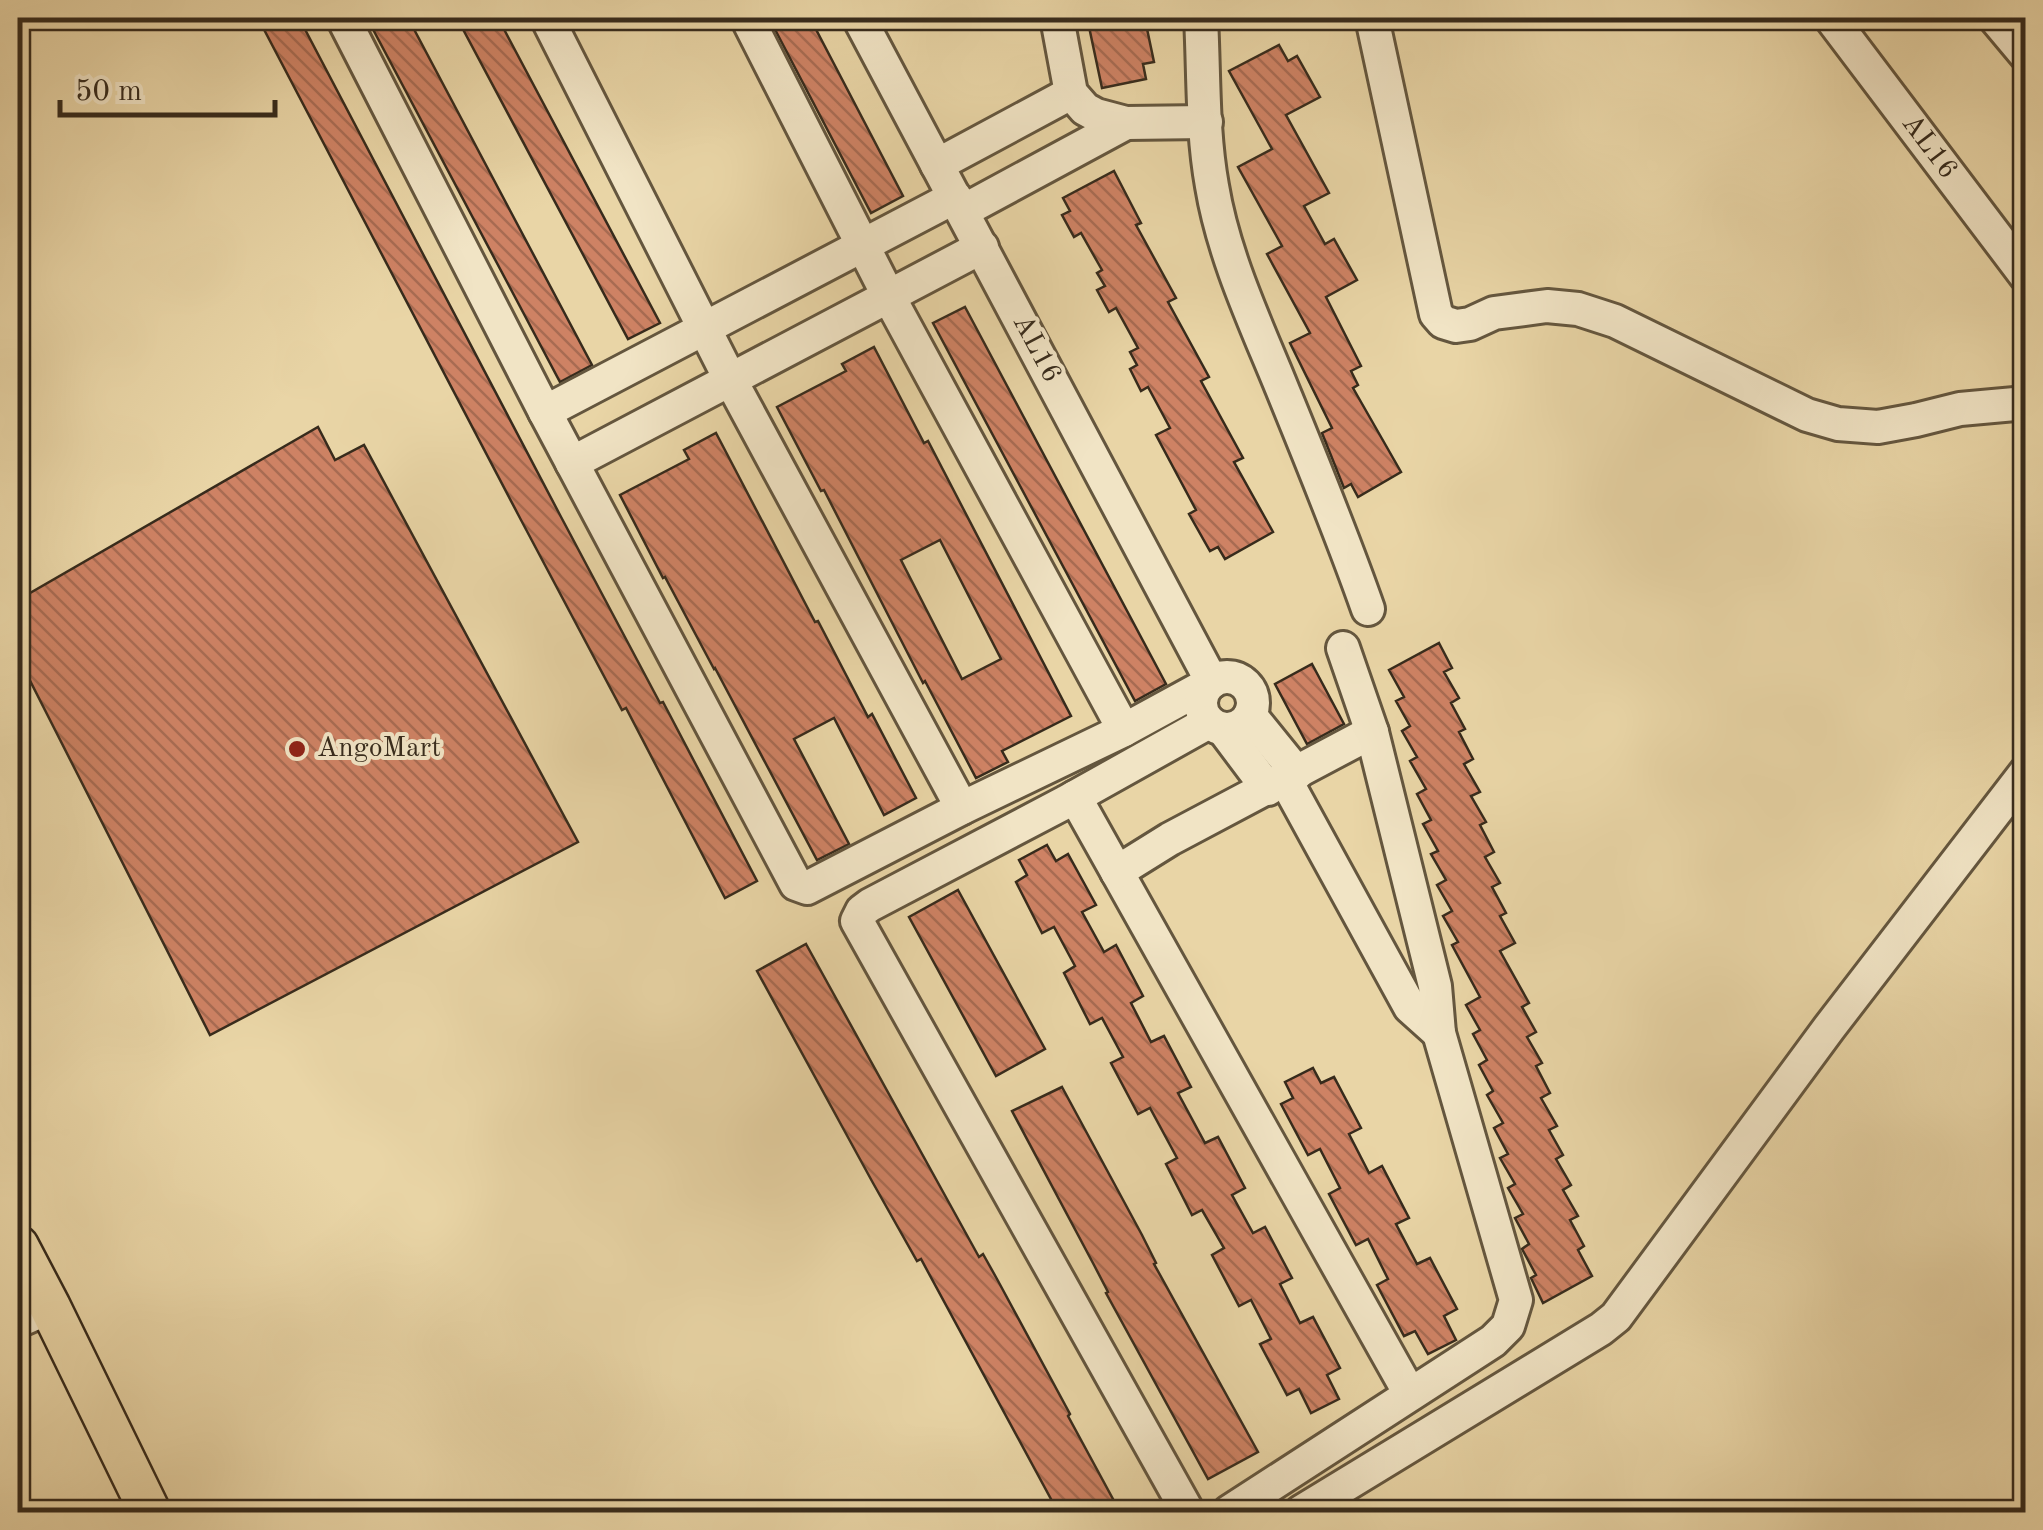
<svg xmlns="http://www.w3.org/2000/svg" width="2043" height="1530" font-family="'Old Standard TT',serif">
<defs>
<pattern id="building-back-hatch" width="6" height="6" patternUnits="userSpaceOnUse" patternTransform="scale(2.5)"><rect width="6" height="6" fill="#ce8264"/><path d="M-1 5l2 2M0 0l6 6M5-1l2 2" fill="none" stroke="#a86b52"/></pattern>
</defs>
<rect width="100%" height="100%" fill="#e9d5a6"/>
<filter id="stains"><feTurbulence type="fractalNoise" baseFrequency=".002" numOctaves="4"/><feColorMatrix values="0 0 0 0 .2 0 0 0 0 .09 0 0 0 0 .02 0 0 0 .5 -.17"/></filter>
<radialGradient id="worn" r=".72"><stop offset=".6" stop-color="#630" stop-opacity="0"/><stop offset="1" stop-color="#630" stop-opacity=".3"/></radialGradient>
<!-- building -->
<g fill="url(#building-back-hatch)" stroke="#372b1c" stroke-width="2.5" fill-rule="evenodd">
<path d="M 258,18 L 299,18 L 560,515 L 660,703 L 663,702 L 757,881 L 725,898 L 626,708 L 622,710 L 521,520 Z"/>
<path d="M 367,18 L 408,18 L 592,365 L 560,382 Z"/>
<path d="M 457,18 L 498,18 L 660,323 L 628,339 Z"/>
<path d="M 769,18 L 810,18 L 903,196 L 871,213 Z"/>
<path d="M 1108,18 L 1135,18 L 1137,26 L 1146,24 L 1154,62 L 1143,64 L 1146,79 L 1102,88 L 1088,22 Z"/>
<path d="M 1279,45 L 1288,61 L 1297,56 L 1320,97 L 1286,115 L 1329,193 L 1304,206 L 1325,244 L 1334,239 L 1357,280 L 1326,297 L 1361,366 L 1351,371 L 1358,385 L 1353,388 L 1401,472 L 1358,497 L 1351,484 L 1344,488 L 1322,433 L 1332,428 L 1290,343 L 1310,333 L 1267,254 L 1282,246 L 1238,167 L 1272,149 L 1229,71 Z"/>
<path d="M 1114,171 L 1141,223 L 1136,225 L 1176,298 L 1168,302 L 1209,377 L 1201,381 L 1243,458 L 1234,462 L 1273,532 L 1225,559 L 1218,547 L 1210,551 L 1189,514 L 1196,510 L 1156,435 L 1170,428 L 1148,387 L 1141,391 L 1130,369 L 1137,365 L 1130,352 L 1138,348 L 1116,308 L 1109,312 L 1097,290 L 1105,286 L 1097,273 L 1102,270 L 1081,233 L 1074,237 L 1062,215 L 1070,211 L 1063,198 Z"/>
<path d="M 965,307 L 1166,684 L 1135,701 L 933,323 Z"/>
<path d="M 874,347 L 924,443 L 928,441 L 1071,716 L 1002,751 L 1008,762 L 976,778 L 925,681 L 923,683 L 824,490 L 821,491 L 777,407 L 846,371 L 842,364 ZM 940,540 L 1001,659 L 962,679 L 901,560 Z"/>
<path d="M 318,427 L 335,460 L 364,445 L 578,842 L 210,1035 L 18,657 L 18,600 Z"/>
<path d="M 716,433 L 815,622 L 818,621 L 868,717 L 872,714 L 916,798 L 884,815 L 834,718 L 794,739 L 849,844 L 817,860 L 715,668 L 714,669 L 665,577 L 663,578 L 620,495 L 689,459 L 684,450 Z"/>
<path d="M 1439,643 L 1452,668 L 1444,672 L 1459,698 L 1451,703 L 1465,729 L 1459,732 L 1473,759 L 1464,764 L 1480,792 L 1471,796 L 1486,822 L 1480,825 L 1494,852 L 1485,857 L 1500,883 L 1492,887 L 1506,913 L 1500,916 L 1515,943 L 1500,951 L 1529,1003 L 1522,1007 L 1536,1032 L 1527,1037 L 1542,1063 L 1536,1066 L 1550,1093 L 1541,1098 L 1557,1126 L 1549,1130 L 1563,1155 L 1556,1159 L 1571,1185 L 1563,1190 L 1578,1216 L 1570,1220 L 1584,1246 L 1578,1250 L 1592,1276 L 1543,1303 L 1531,1278 L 1536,1275 L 1522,1249 L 1529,1244 L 1515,1218 L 1523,1214 L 1508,1188 L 1515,1184 L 1500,1158 L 1508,1154 L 1494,1128 L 1503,1123 L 1487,1095 L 1493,1091 L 1479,1065 L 1487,1060 L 1473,1034 L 1480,1030 L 1466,1005 L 1480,997 L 1452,945 L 1458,942 L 1443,916 L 1452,911 L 1437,885 L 1446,880 L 1431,854 L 1438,851 L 1423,824 L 1431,820 L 1417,794 L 1426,789 L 1410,761 L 1417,757 L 1402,731 L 1410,726 L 1396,701 L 1404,697 L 1389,670 Z"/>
<path d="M 1312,664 L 1344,724 L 1307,744 L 1275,684 Z"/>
<path d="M 1047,845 L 1056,861 L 1068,854 L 1096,905 L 1082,912 L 1104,952 L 1116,945 L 1143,996 L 1131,1003 L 1151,1042 L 1164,1036 L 1191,1087 L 1178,1093 L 1205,1143 L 1218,1137 L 1245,1188 L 1232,1195 L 1253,1233 L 1265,1227 L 1292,1278 L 1280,1284 L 1300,1323 L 1313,1317 L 1340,1368 L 1327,1375 L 1339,1399 L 1311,1413 L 1299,1389 L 1287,1395 L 1260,1344 L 1271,1339 L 1251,1300 L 1239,1306 L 1212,1255 L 1224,1248 L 1202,1210 L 1192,1215 L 1166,1164 L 1177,1158 L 1150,1108 L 1138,1114 L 1111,1063 L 1123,1057 L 1102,1018 L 1090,1024 L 1064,973 L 1075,966 L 1054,927 L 1042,933 L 1016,882 L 1027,875 L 1019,860 Z"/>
<path d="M 958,890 L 1045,1049 L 996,1076 L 909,917 Z"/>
<path d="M 806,944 L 979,1257 L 983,1254 L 997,1279 L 1070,1414 L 1068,1416 L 1120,1512 L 1058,1512 L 921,1259 L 917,1261 L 873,1183 L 757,971 Z"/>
<path d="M 1313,1068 L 1321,1083 L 1334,1077 L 1361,1128 L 1349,1134 L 1369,1173 L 1382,1166 L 1409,1218 L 1396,1224 L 1417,1264 L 1430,1258 L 1457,1309 L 1444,1316 L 1456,1340 L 1428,1354 L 1415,1331 L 1404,1336 L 1377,1285 L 1388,1279 L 1368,1239 L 1356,1245 L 1329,1194 L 1340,1188 L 1320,1149 L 1308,1155 L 1281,1104 L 1293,1098 L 1285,1082 Z"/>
<path d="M 1062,1087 L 1142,1235 L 1156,1263 L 1154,1264 L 1258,1452 L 1208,1479 L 1106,1293 L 1108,1292 L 1094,1265 L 1012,1111 Z"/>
</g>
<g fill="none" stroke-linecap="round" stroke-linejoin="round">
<!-- minor casing -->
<g stroke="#64563e" stroke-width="38">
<g id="minor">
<path d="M 343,18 L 545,412 L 796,884 L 807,888 L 962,808 L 1124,730 L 1212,682 L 859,18"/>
<path d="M 547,18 L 731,381 L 962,808"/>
<path d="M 747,18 L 889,297 L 1124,730"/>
<path d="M 1057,18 L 1071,93 L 1085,109 L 1096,115 L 1126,123 L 1206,122"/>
<path d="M 1201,18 C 1204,73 1202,131 1212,186 C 1223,253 1253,318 1279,381 C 1310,457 1341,532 1368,609"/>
<path d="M 1372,18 L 1436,314 L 1443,322 L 1456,326 L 1470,324 L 1494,313 L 1547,306 L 1578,309 L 1615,321 L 1807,415 L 1838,424 L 1878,427 L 1916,420 L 1960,409 L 2026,403"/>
<path id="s1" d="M 1831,18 L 2026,276"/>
<path d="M 1995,18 L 2026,55"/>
<path d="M 937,165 L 1071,93"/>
<path d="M 963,211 L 1126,123"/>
<path d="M 545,412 L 955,197"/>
<path d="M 572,463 L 982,247"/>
<circle cx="1227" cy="703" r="26"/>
<path d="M 1250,715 L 1297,773"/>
<path d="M 1223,729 L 1268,789"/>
<path d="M 1285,779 L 1410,1007 L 1439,1033"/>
<path d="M 1075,797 L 1410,1394"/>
<path d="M 1117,872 L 1170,839 L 1372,732"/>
<path d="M 18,1321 L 50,1307"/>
<path d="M 1188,1512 L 857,921 L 862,911 L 870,905 L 1066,802 L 1209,722"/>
<path d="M 1229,1512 L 1493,1341 L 1508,1326 L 1516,1300 L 1439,1033 L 1435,986 L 1372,732 L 1343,648"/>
<path d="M 1301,1512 L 1601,1329 L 1616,1317 L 1829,1028 L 2026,772"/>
</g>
</g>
<!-- major casing -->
<g stroke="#372b1c" stroke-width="45">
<path id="major" d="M 18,1246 L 50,1307 L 150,1512"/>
</g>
<!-- minor -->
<use href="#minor" stroke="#f1e4c5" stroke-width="32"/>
<!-- major -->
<use href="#major" stroke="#e9d5a6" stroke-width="40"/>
</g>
<!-- markers -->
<circle fill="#8f2418" stroke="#f1e4c5" stroke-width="4" cx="297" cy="749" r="10"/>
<g text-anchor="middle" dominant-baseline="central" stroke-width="8" stroke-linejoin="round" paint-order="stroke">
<!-- street labels -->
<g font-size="28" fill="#372b1c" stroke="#f1e4c5">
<text stroke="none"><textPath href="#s1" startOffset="162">AL16</textPath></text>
<text transform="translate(1036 349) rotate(62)">AL16</text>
</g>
<!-- poi labels -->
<g font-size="28" fill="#372b1c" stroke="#f1e4c5" text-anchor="start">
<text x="317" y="749">AngoMart</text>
</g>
</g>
<!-- margin -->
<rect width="2043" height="1530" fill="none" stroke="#e9d5a6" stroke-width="60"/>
<rect x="20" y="20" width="2003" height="1490" fill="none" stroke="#372b1c" stroke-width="5"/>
<rect x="30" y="30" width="1983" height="1470" fill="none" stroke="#372b1c" stroke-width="2.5"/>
<!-- scale -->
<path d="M60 100v15h215v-15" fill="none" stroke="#372b1c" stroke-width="5"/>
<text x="75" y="100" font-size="30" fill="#372b1c" stroke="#f1e4c5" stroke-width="8" paint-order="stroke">50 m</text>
<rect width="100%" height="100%" filter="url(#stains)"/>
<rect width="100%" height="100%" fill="url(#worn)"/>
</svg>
